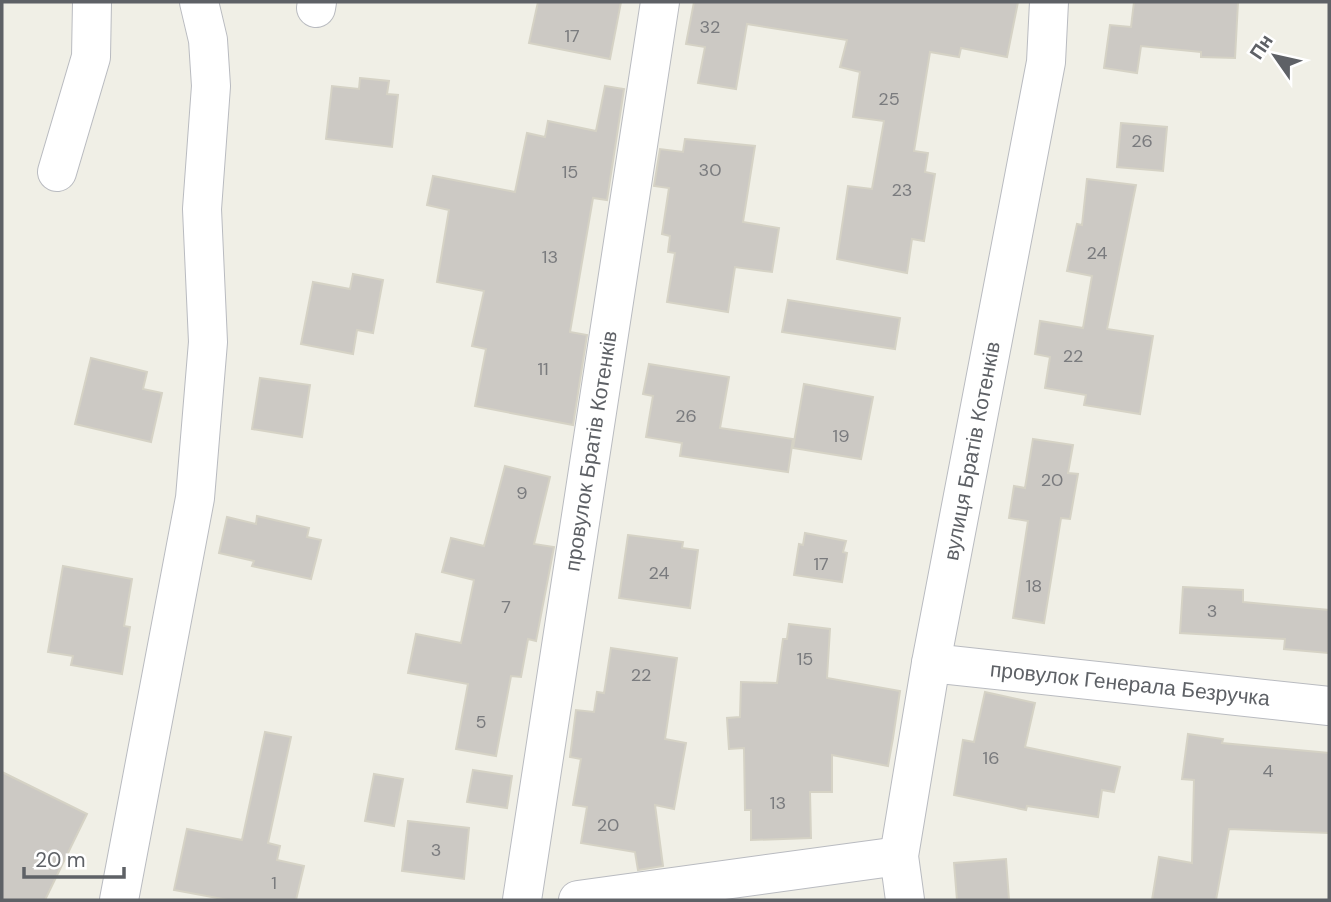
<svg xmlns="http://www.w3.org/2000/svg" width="1331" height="902" font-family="'DM Sans',sans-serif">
<rect width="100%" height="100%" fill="#f0efe6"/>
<!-- building -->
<g fill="#ccc9c4" stroke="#d5d2c5" stroke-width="2">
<path d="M 538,2 L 621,2 L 610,59 L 529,43 Z"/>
<path d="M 694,2 L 1018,2 L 1007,57 L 961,48 L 959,57 L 930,52 L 914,151 L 928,153 L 925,172 L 935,174 L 924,241 L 912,239 L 907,273 L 837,259 L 848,186 L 872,189 L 884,121 L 853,117 L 860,72 L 840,67 L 847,40 L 747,24 L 736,89 L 698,83 L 705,47 L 686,44 Z"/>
<path d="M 1134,2 L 1238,2 L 1235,58 L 1201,57 L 1201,52 L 1141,46 L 1137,73 L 1104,68 L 1110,25 L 1131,27 Z"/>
<path d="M 360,78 L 389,81 L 387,94 L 398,95 L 392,147 L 326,139 L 332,86 L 359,89 Z"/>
<path d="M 605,86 L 624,89 L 607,200 L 593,198 L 570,332 L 587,335 L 573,425 L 475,406 L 486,349 L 472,346 L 484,291 L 437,282 L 449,210 L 427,205 L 433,176 L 515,192 L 527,133 L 545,137 L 548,121 L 596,131 Z"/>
<path d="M 1121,123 L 1167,127 L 1163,171 L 1117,167 Z"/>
<path d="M 685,139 L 755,146 L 743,222 L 779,228 L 772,272 L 735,267 L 728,312 L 667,302 L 675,253 L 668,252 L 670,236 L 662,234 L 669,188 L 654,186 L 660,149 L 683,152 Z"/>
<path d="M 1087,179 L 1136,185 L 1107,329 L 1153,336 L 1140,414 L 1084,405 L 1086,395 L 1045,388 L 1050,357 L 1035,354 L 1040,321 L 1083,328 L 1092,276 L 1067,271 L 1077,224 L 1082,225 Z"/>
<path d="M 353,274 L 383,280 L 373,333 L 357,330 L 353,354 L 301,344 L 313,282 L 350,289 Z"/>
<path d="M 788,300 L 900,318 L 895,349 L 782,332 Z"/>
<path d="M 91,358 L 147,372 L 143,389 L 162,393 L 151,442 L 75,424 Z"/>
<path d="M 649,364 L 729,377 L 720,428 L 793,439 L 788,472 L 680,456 L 682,443 L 646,437 L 653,396 L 643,394 Z"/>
<path d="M 260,378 L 310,385 L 302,437 L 252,429 Z"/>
<path d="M 804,384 L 873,397 L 861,459 L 793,448 Z"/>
<path d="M 1033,439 L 1073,445 L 1068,473 L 1078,474 L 1070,519 L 1061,518 L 1044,623 L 1013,618 L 1028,521 L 1009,518 L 1014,486 L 1025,488 Z"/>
<path d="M 505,466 L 550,477 L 534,544 L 554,547 L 536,641 L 528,639 L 521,677 L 511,676 L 496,756 L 456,749 L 468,684 L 408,673 L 416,634 L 461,643 L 474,580 L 442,572 L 451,538 L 484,546 Z"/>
<path d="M 257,516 L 309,528 L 307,537 L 321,540 L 311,579 L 252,566 L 254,561 L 219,553 L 227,517 L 256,524 Z"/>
<path d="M 805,533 L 846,541 L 843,552 L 847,553 L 842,582 L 794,575 L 799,544 L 803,545 Z"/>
<path d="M 628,535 L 683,542 L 682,548 L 698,550 L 690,608 L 619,598 Z"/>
<path d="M 63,566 L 132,579 L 124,626 L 130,627 L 122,674 L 71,665 L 73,656 L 48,652 Z"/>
<path d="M 1183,587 L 1243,590 L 1243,602 L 1329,610 L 1328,653 L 1284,649 L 1285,639 L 1180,633 Z"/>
<path d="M 789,624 L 830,629 L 827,678 L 900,691 L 893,738 L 888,766 L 832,755 L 832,792 L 810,792 L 811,838 L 751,840 L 751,810 L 745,810 L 744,748 L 729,749 L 727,718 L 740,717 L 741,682 L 777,683 L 783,639 L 787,639 Z"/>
<path d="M 611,648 L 677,658 L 665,739 L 686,743 L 674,809 L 655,805 L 663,866 L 638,870 L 635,852 L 581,843 L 587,807 L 573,805 L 581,759 L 570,757 L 576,710 L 594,712 L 597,692 L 604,693 Z"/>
<path d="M 985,692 L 1035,703 L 1025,747 L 1120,767 L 1114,792 L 1102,790 L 1098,817 L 1027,806 L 1026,810 L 954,795 L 963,740 L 974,742 Z"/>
<path d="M 265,732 L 291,737 L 268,843 L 280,846 L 277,860 L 304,866 L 296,900 L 228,900 L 174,890 L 187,829 L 242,840 Z"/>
<path d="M 1188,734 L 1223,739 L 1222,743 L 1329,753 L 1329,833 L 1229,829 L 1216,900 L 1152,900 L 1159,857 L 1192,863 L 1194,780 L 1182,779 Z"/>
<path d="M 473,770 L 512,776 L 507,808 L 467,802 Z"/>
<path d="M 2,772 L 87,814 L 45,900 L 2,900 Z"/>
<path d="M 374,774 L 403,779 L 394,826 L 365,821 Z"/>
<path d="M 408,821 L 469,828 L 464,879 L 402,871 Z"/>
<path d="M 1006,859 L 1009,900 L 957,900 L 954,863 Z"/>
</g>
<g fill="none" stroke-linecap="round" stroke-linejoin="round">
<!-- minor casing -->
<g stroke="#b9bbc0" stroke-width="40">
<g id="minor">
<path d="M 316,8 L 317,2"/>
<path d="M 57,172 L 91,57 L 92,2"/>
<path d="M 931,663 L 1329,706"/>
<path d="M 119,900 L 195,498 L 208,342 L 202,209 L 211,86 L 208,40 L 199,2"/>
<path d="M 522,900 L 660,2"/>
<path d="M 578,900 L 899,856"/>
<path d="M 905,900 L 899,856 L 931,663 L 1046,62 L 1049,2"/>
</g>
</g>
<!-- minor -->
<use href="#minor" stroke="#fff" stroke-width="38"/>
</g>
<g text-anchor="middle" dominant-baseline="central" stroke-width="7" stroke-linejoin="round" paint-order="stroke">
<!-- number labels -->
<g font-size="18" fill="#7a7b7e">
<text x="710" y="27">32</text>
<text x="572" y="36">17</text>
<text x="889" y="99">25</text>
<text x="1142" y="141">26</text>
<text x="710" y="170">30</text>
<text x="570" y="172">15</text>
<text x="902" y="190">23</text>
<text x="1097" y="253">24</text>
<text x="550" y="257">13</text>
<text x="1073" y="356">22</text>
<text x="543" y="369">11</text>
<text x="686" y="416">26</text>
<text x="841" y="436">19</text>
<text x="1052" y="480">20</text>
<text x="522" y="493">9</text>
<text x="821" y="564">17</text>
<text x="659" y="573">24</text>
<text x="1034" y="586">18</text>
<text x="506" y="607">7</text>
<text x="1212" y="611">3</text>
<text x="805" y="659">15</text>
<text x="641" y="675">22</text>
<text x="481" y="722">5</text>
<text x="991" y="758">16</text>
<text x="1268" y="771">4</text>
<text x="778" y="803">13</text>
<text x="608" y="825">20</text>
<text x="436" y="850">3</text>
<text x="274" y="883">1</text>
</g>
<!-- street labels -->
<g font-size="21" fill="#5e6166" stroke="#fff">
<text transform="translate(591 451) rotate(-81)">провулок Братів Котенків</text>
<text transform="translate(972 451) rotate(-79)">вулиця Братів Котенків</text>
<text transform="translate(1130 684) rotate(6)">провулок Генерала Безручка</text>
</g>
</g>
<!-- border -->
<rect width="1331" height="902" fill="none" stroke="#5e6166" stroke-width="7"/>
<!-- north arrow -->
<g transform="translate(1275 56) rotate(304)" stroke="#ffffff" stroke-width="5" paint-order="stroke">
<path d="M0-5L12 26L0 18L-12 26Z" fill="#5e6166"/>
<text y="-10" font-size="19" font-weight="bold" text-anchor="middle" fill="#5e6166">Пн</text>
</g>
<!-- scale -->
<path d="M24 867v10h100v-10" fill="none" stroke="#5e6166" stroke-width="3.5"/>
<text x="35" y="867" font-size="21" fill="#5e6166" stroke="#ffffff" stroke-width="5" paint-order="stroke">20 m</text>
</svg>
